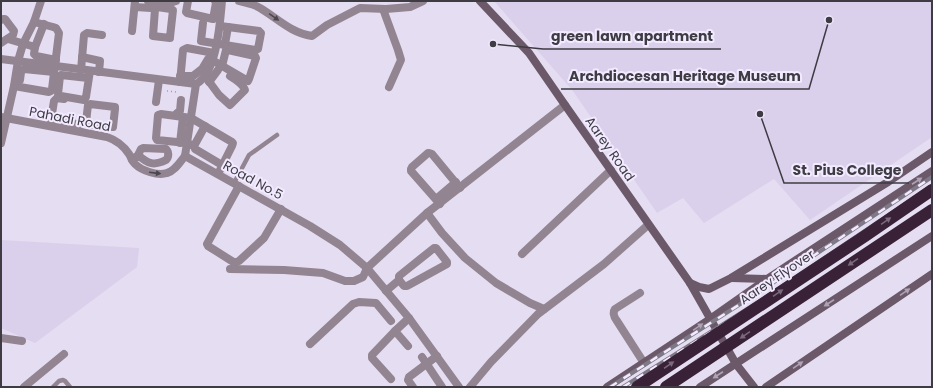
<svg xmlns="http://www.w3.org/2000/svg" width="933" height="388" font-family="Poppins,sans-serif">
<rect width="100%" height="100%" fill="#e5ddf1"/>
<!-- built -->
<g fill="#dad0eb">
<path d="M 494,1 L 932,1 L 932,137 L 810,220 L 774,179 L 704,223 L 683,198 L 657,213 L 573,91 Z"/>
<path d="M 1,240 L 139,248 L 137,267 L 35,343 L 1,328 Z"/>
</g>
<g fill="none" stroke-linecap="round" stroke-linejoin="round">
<!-- path -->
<path stroke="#a19baa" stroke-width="1.5" stroke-dasharray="1 3" stroke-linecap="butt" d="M 167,91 L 177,92"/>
<!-- lane -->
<g stroke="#928591" stroke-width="4.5">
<path d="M 234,183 L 249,155 L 277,135"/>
<path d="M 53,387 L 59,381 L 63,380 L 65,381 L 70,387"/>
</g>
<!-- street -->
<g stroke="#928591" stroke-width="8">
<path d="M 148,1 L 170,3 L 176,1"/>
<path d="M 188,1 L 186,12 L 187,13 L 213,19 L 216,3 L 215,1"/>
<path d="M 239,1 C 245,3 254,4 260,8 C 277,18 291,33 312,36 L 327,25 L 360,8 L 386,9 L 410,7 L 423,1"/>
<path d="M 135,7 L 151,8"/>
<path d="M 157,7 L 171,9 L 173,10 L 170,37 L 170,38 L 153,36 L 155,9 Z"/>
<path d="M 383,9 L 398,50 L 401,60 L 389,87"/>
<path d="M 1,20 L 3,19 L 5,19 L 14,31 L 13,35 L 1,43"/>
<path d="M 203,23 L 201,41 L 256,50 L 258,49 L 261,33 L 259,31 L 220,26"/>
<path d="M 44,24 L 35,47 L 34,54 L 36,56 L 56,60"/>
<path d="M 132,31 L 135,1"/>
<path d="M 8,39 L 35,47"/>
<path d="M 225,44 L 228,27"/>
<path d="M 82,57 L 100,61 L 99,72"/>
<path d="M 1,59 L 196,84"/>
<path d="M 212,60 L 248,81 L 249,79 L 256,58 L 255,56 L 228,50"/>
<path d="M 222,66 L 226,50"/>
<path d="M 81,70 L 84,35 L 87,33 L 102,35"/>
<path d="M 180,76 L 193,76 L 202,69 L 208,59"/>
<path d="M 205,76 L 219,95 L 230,105 L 245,90 C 243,84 235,79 230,76"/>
<path d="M 88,78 L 61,75 L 60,76 L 58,94 L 61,96 L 84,100 L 86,97 L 90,71"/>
<path d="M 20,80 L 21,72 L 24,69 L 54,72"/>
<path d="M 180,82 L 183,50 L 187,48 L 214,53"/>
<path d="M 209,82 L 218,70"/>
<path d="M 14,86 L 49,92 L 51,91 L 52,89 L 59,33 L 56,28 L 53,27 L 34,22"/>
<path d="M 156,102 L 159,80"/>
<path d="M 90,104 L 115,107 L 115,109 L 113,127 L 87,124 L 86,122 L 88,105 Z"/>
<path d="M 177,113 L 180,111 L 181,100"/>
<path d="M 1,117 L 107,137 C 116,140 123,145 129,154 C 131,157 132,161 135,164 C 142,171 158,176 167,173 C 175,171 180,162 185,156"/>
<path d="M 51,119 L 81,125"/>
<path d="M 50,126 L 54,101 L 57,98 L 64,99"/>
<path d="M 205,126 L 194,146 L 195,149 L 222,165"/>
<path d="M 1,143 L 14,86 L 18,61 L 23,44 L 34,22 L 41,1"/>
<path d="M 180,143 L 183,117"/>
<path d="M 194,146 L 187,143 L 157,140 L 156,138 L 158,115 L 161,114 L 191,118 L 232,142 L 233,143 L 232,146 L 218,174"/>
<path d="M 185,156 L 310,226 L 340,245 L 367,268 L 409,318 L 459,387"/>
<path d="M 185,156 L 196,84 C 217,73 220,23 222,1"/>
<path d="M 132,160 L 138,155 L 141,149 L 143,148 L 166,149 C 169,152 169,157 166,160 C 154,166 148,164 138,155"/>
<path d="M 239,186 L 207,244 L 208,246 L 235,263 L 239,261 L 264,238 L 281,209"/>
<path d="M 436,199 L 456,182"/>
<path d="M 440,204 L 411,171 L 411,169 L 412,167 L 428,153 L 429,153 L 432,154 L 460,188"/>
<path d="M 427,213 L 442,233 L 465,258 L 496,283 L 530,303 L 544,309"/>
<path d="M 434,248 L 436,248 L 447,262 L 447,264 L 407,286 L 404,286 L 399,280 L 399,276 Z"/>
<path d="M 522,254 L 611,170"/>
<path d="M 230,269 L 284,270 L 323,273 L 345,281 L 354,281 L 363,277 L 367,268 L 427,213 L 565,105"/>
<path d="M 386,291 L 399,280"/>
<path d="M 640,293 L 615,309 C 612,313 614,317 617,321 L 644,363"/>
<path d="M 395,331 L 408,346"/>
<path d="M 1,338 L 22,341"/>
<path d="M 310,344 L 353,304 L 359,302 L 376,303 L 391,321"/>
<path d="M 422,357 L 442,387"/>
<path d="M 391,379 L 372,358 L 372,355 L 395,331 L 409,318"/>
<path d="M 24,387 L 64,354"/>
<path d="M 413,387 L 408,380 L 409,377 L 437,356"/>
<path d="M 470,387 L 491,362 L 538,314 L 604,264 L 648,225"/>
</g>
<!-- secondary -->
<g stroke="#6b596a" stroke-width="8">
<path d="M 480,1 L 529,53 L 565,105 L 690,283 L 736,364 L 754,387"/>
<path d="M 732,278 L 767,279"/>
<path d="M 690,283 L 699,287 L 709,289 L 731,278 L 888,182 L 932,152"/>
<path d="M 607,387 L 710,319 L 767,279 L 932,171"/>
<path d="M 700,387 L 932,236"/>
<path d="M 766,387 L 932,274"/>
</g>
<!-- rail casing -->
<g stroke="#7e7986" stroke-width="4">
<g id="rail">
<path d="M 610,387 L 756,294 L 932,177"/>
<path d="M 623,387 L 760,301 L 932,186"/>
</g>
</g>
<!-- rail -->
<use href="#rail" stroke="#f2eaff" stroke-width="2.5" stroke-dasharray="8" stroke-linecap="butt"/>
<!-- highway-bridge -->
<g stroke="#392238" stroke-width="12">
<path d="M 637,387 L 865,236 L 932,190"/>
<path d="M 666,387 L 932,210"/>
</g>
</g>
<!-- one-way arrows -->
<defs><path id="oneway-solid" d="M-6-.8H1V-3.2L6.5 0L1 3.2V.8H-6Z"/></defs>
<g fill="#4b464f">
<use href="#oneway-solid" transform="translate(274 17) rotate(35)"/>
<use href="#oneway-solid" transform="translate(155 173) rotate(7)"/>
</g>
<g fill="#aea2b4">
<use href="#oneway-solid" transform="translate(917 181) rotate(-33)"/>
<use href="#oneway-solid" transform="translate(905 292) rotate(-34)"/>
<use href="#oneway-solid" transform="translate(829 303) rotate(147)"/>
<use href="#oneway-solid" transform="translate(698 327) rotate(-34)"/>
<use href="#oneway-solid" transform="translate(798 365) rotate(-34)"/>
<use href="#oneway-solid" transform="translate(718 375) rotate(147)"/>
</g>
<g fill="#7a687e">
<use href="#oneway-solid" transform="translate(886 221) rotate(-35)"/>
<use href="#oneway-solid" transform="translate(853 262) rotate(146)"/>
<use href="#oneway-solid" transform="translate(778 293) rotate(-34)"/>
<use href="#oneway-solid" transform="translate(745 335) rotate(146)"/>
<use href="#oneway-solid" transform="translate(669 365) rotate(-34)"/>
</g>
<g text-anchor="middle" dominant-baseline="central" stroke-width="4" stroke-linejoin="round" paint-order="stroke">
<!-- street labels -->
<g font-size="13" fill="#3e3b43" stroke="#f2eaff">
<text transform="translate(70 119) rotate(11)">Pahadi Road</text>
<text transform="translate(610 149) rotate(55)">Aarey Road</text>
<text transform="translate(253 180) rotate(29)">Road No.5</text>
<text transform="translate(777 277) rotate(-34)">Aarey Flyover</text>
</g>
</g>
<!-- callouts -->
<path fill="none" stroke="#3e3b43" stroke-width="1.5" d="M493 44L543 49H721M829 20L809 89H561M760 114L784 183H909"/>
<g fill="#3e3b43" stroke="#f2eaff" stroke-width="1.5">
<circle cx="493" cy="44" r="4"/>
<circle cx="829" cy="20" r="4"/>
<circle cx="760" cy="114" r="4"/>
</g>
<g font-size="14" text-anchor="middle" font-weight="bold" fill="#3e3b43" stroke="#f2eaff" stroke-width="4" stroke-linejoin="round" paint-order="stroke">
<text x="632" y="41">green lawn apartment</text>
<text x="685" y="81">Archdiocesan Heritage Museum</text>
<text x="847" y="175">St. Pius College</text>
</g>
<!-- border -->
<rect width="933" height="388" fill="none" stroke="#3e3b43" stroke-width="4"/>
</svg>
